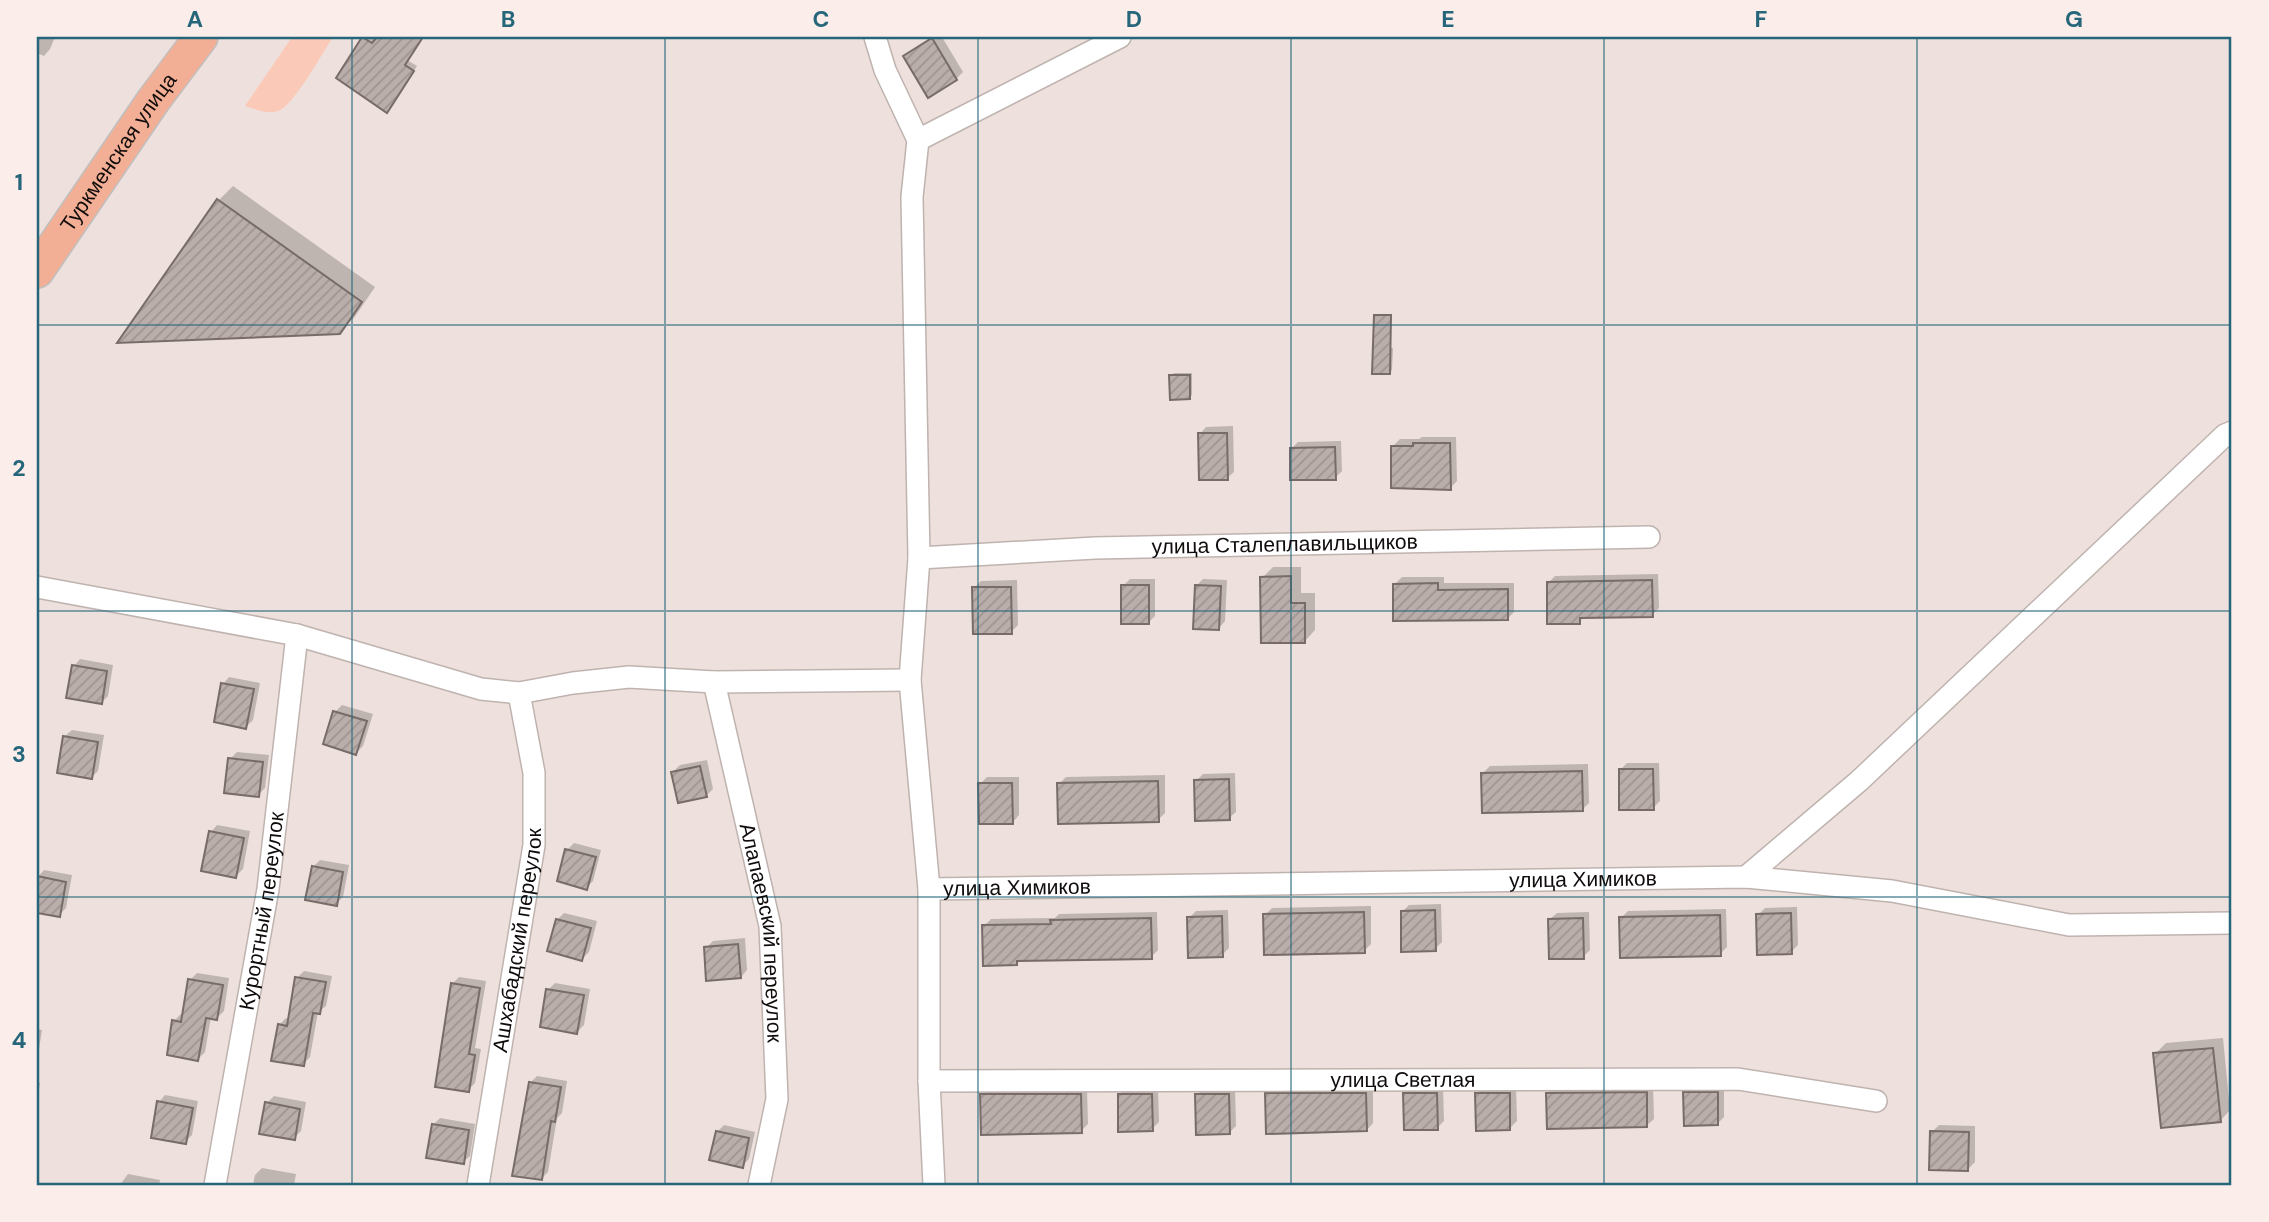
<svg xmlns="http://www.w3.org/2000/svg" width="2269" height="1222" font-family="'DM Sans',sans-serif">
<defs>
<pattern id="water-waves" width="16" height="10" patternUnits="userSpaceOnUse" patternTransform="scale(1.75)"><rect width="16" height="10" fill="#e99476"/><path d="M0 5q4-4 8 0t8 0" fill="none" stroke="#c77e65"/></pattern>
<pattern id="building-hatch" width="6" height="6" patternUnits="userSpaceOnUse" patternTransform="scale(1.75)"><rect width="6" height="6" fill="#baaeaa"/><path d="M-1 1l2-2M0 6l6-6M5 7l2-2" fill="none" stroke="#9f9491"/></pattern>
</defs>
<rect width="100%" height="100%" fill="#eee1dd"/>
<!-- grass -->
<path fill="#fac9b7" d="M 292,37 L 333,37 C 323,52 293,107 278,111 C 268,115 255,109 245,106 Z"/>
<!-- water -->
<path fill="url(#water-waves)" d="M 2232,77 L 2232,248 L 2229,179 Z"/>
<!-- shadow -->
<g fill="#0003">
<path d="M 37,37 L 55,37 L 50,49 L 44,56 L 37,53 Z"/>
<path d="M 365,37 L 376,40 L 379,37 L 422,37 L 407,60 L 417,66 L 391,107 L 363,38 Z"/>
<path d="M 933,37 L 942,37 L 963,72 L 956,79 L 905,56 Z"/>
<path d="M 233,186 L 375,287 L 354,318 L 339,332 L 121,341 L 219,200 Z"/>
<path d="M 1378,348 L 1393,348 L 1392,370 L 1389,373 Z"/>
<path d="M 1174,373 L 1192,373 L 1192,395 L 1189,398 L 1171,376 Z"/>
<path d="M 1233,426 L 1234,472 L 1227,478 L 1200,434 L 1206,427 Z"/>
<path d="M 1422,437 L 1456,437 L 1457,481 L 1450,488 L 1393,446 L 1400,439 L 1419,439 Z"/>
<path d="M 1341,441 L 1342,471 L 1335,478 L 1292,448 L 1298,442 Z"/>
<path d="M 1273,567 L 1301,567 L 1301,593 L 1315,593 L 1315,630 L 1305,641 L 1262,578 Z"/>
<path d="M 1658,574 L 1659,608 L 1652,615 L 1584,617 L 1579,622 L 1548,583 L 1555,576 Z"/>
<path d="M 1402,577 L 1444,577 L 1444,583 L 1514,583 L 1514,612 L 1507,619 L 1395,584 Z"/>
<path d="M 1130,579 L 1155,579 L 1155,616 L 1148,623 L 1123,586 Z"/>
<path d="M 1203,579 L 1227,580 L 1225,621 L 1219,628 L 1196,586 Z"/>
<path d="M 1017,580 L 1018,625 L 1011,632 L 974,588 L 981,581 Z"/>
<path d="M 80,659 L 113,665 L 108,696 L 101,703 L 74,666 Z"/>
<path d="M 229,677 L 260,683 L 253,720 L 246,727 L 223,684 Z"/>
<path d="M 342,705 L 373,714 L 363,746 L 356,753 L 335,712 Z"/>
<path d="M 72,730 L 104,735 L 98,771 L 91,778 L 65,736 Z"/>
<path d="M 237,752 L 269,755 L 265,788 L 258,795 L 230,759 Z"/>
<path d="M 707,760 L 713,789 L 706,796 L 673,772 L 680,765 Z"/>
<path d="M 1627,763 L 1659,763 L 1660,801 L 1653,808 L 1620,770 Z"/>
<path d="M 1588,764 L 1589,803 L 1582,810 L 1483,773 L 1490,766 Z"/>
<path d="M 1235,773 L 1236,812 L 1229,818 L 1196,781 L 1203,774 Z"/>
<path d="M 1165,775 L 1165,813 L 1158,820 L 1059,784 L 1066,777 Z"/>
<path d="M 987,777 L 1019,777 L 1019,815 L 1013,822 L 980,784 Z"/>
<path d="M 217,825 L 250,831 L 243,869 L 236,876 L 211,832 Z"/>
<path d="M 574,843 L 601,850 L 593,881 L 586,888 L 567,850 Z"/>
<path d="M 320,860 L 349,865 L 343,897 L 336,904 L 313,867 Z"/>
<path d="M 44,870 L 72,875 L 66,908 L 59,915 L 37,911 L 38,877 Z"/>
<path d="M 1441,904 L 1442,942 L 1435,949 L 1402,912 L 1409,905 Z"/>
<path d="M 1371,906 L 1371,944 L 1364,951 L 1265,915 L 1272,908 Z"/>
<path d="M 1797,907 L 1798,945 L 1791,952 L 1758,915 L 1765,908 Z"/>
<path d="M 1726,909 L 1727,947 L 1720,954 L 1621,918 L 1628,911 Z"/>
<path d="M 1228,910 L 1229,948 L 1222,955 L 1189,918 L 1196,911 Z"/>
<path d="M 1157,912 L 1158,950 L 1151,957 L 1021,959 L 1017,964 L 984,926 L 991,919 L 1055,918 L 1059,914 Z"/>
<path d="M 1589,912 L 1590,950 L 1583,957 L 1550,919 L 1557,913 Z"/>
<path d="M 564,913 L 597,921 L 589,952 L 582,959 L 557,920 Z"/>
<path d="M 745,938 L 747,970 L 741,977 L 706,948 L 713,941 Z"/>
<path d="M 304,971 L 332,976 L 326,1006 L 318,1012 L 310,1057 L 303,1064 L 279,1025 L 286,1018 L 290,1019 L 297,978 Z"/>
<path d="M 197,973 L 229,978 L 224,1011 L 217,1018 L 211,1017 L 205,1052 L 198,1059 L 174,1021 L 181,1014 L 184,1015 L 190,980 Z"/>
<path d="M 459,977 L 486,981 L 475,1048 L 481,1049 L 475,1083 L 468,1090 L 452,984 Z"/>
<path d="M 555,983 L 590,989 L 584,1025 L 577,1032 L 548,990 Z"/>
<path d="M 37,1029 L 42,1030 L 37,1061 Z"/>
<path d="M 2223,1038 L 2230,1110 L 2220,1121 L 2155,1054 L 2166,1043 Z"/>
<path d="M 537,1076 L 567,1081 L 562,1113 L 557,1118 L 548,1172 L 541,1179 L 530,1083 Z"/>
<path d="M 37,1082 L 40,1083 L 37,1104 Z"/>
<path d="M 1555,1086 L 1653,1086 L 1654,1119 L 1647,1125 L 1548,1093 Z"/>
<path d="M 1692,1086 L 1724,1086 L 1724,1117 L 1717,1124 L 1685,1093 Z"/>
<path d="M 1158,1087 L 1159,1122 L 1152,1129 L 1119,1094 L 1126,1088 Z"/>
<path d="M 1235,1087 L 1236,1126 L 1229,1133 L 1197,1095 L 1204,1088 Z"/>
<path d="M 1274,1087 L 1373,1087 L 1373,1123 L 1367,1130 L 1267,1094 Z"/>
<path d="M 1411,1087 L 1443,1087 L 1444,1121 L 1437,1128 L 1404,1094 Z"/>
<path d="M 1484,1087 L 1516,1087 L 1517,1121 L 1510,1128 L 1477,1093 Z"/>
<path d="M 989,1088 L 1087,1088 L 1088,1124 L 1081,1131 L 982,1095 Z"/>
<path d="M 165,1095 L 198,1101 L 192,1135 L 185,1142 L 159,1102 Z"/>
<path d="M 274,1096 L 306,1102 L 301,1131 L 294,1138 L 267,1103 Z"/>
<path d="M 440,1118 L 475,1124 L 470,1156 L 463,1162 L 433,1125 Z"/>
<path d="M 724,1125 L 755,1132 L 749,1159 L 742,1166 L 717,1132 Z"/>
<path d="M 1939,1125 L 1975,1126 L 1975,1162 L 1968,1169 L 1932,1132 Z"/>
<path d="M 262,1168 L 296,1174 L 294,1185 L 253,1185 L 255,1175 Z"/>
<path d="M 128,1174 L 160,1180 L 159,1185 L 120,1185 Z"/>
</g>
<!-- building -->
<g fill="url(#building-hatch)" stroke="#776c68" stroke-width="2">
<path d="M 362,37 L 372,43 L 377,37 L 423,37 L 405,65 L 414,71 L 387,113 L 336,78 Z"/>
<path d="M 932,38 L 957,80 L 928,98 L 903,56 Z"/>
<path d="M 217,199 L 362,302 L 340,334 L 117,343 Z"/>
<path d="M 1374,315 L 1391,315 L 1390,374 L 1372,374 Z"/>
<path d="M 1169,375 L 1190,375 L 1190,399 L 1170,400 Z"/>
<path d="M 1198,433 L 1227,433 L 1228,480 L 1199,480 Z"/>
<path d="M 1413,443 L 1450,443 L 1451,490 L 1391,488 L 1391,446 L 1413,446 Z"/>
<path d="M 1335,447 L 1336,480 L 1290,480 L 1290,448 Z"/>
<path d="M 1291,576 L 1291,603 L 1305,603 L 1305,643 L 1261,643 L 1260,577 Z"/>
<path d="M 1652,580 L 1653,617 L 1580,618 L 1580,624 L 1547,624 L 1547,582 Z"/>
<path d="M 1438,583 L 1438,590 L 1508,589 L 1508,620 L 1393,621 L 1393,584 Z"/>
<rect x="1121" y="585" width="28" height="39"/>
<path d="M 1195,585 L 1221,586 L 1219,630 L 1193,629 Z"/>
<path d="M 972,587 L 1011,587 L 1012,634 L 973,634 Z"/>
<path d="M 72,665 L 107,671 L 102,704 L 66,698 Z"/>
<path d="M 221,683 L 254,689 L 246,729 L 214,722 Z"/>
<path d="M 333,711 L 367,721 L 356,755 L 323,744 Z"/>
<path d="M 63,736 L 98,742 L 92,779 L 57,773 Z"/>
<path d="M 228,758 L 263,762 L 259,797 L 224,793 Z"/>
<path d="M 700,766 L 707,797 L 678,803 L 671,772 Z"/>
<path d="M 1619,769 L 1653,769 L 1654,810 L 1619,810 Z"/>
<path d="M 1582,771 L 1583,811 L 1482,813 L 1481,773 Z"/>
<path d="M 1229,779 L 1230,820 L 1195,821 L 1194,780 Z"/>
<path d="M 1158,781 L 1159,822 L 1058,824 L 1057,783 Z"/>
<path d="M 978,783 L 1012,783 L 1013,824 L 979,824 Z"/>
<path d="M 209,831 L 244,838 L 236,878 L 201,871 Z"/>
<path d="M 565,849 L 596,857 L 587,890 L 557,881 Z"/>
<path d="M 312,866 L 343,872 L 337,906 L 305,900 Z"/>
<path d="M 37,876 L 66,882 L 60,917 L 37,913 Z"/>
<path d="M 1435,910 L 1436,951 L 1401,952 L 1401,911 Z"/>
<path d="M 1364,912 L 1365,953 L 1264,955 L 1263,914 Z"/>
<path d="M 1791,913 L 1792,954 L 1757,955 L 1756,914 Z"/>
<path d="M 1720,915 L 1721,956 L 1620,958 L 1619,917 Z"/>
<path d="M 1222,916 L 1223,957 L 1188,958 L 1187,917 Z"/>
<path d="M 1151,918 L 1152,959 L 1017,961 L 1017,965 L 983,966 L 982,925 L 1051,924 L 1050,920 Z"/>
<path d="M 1583,918 L 1584,959 L 1549,959 L 1548,919 Z"/>
<path d="M 556,919 L 591,928 L 582,961 L 547,951 Z"/>
<path d="M 738,944 L 741,978 L 706,981 L 704,947 Z"/>
<path d="M 295,977 L 326,982 L 320,1014 L 313,1013 L 304,1066 L 271,1061 L 278,1024 L 287,1026 Z"/>
<path d="M 188,979 L 223,985 L 217,1020 L 206,1018 L 198,1061 L 167,1055 L 172,1020 L 181,1022 Z"/>
<path d="M 451,983 L 480,988 L 469,1054 L 475,1055 L 469,1092 L 435,1087 Z"/>
<path d="M 546,989 L 584,995 L 577,1034 L 540,1027 Z"/>
<path d="M 2213,1048 L 2221,1122 L 2161,1128 L 2153,1053 Z"/>
<path d="M 529,1082 L 561,1087 L 555,1122 L 551,1121 L 542,1180 L 512,1176 Z"/>
<path d="M 1647,1092 L 1647,1127 L 1547,1129 L 1546,1093 Z"/>
<path d="M 1683,1092 L 1718,1092 L 1718,1125 L 1684,1126 Z"/>
<path d="M 1265,1093 L 1366,1093 L 1367,1131 L 1266,1134 Z"/>
<path d="M 1403,1093 L 1437,1093 L 1438,1130 L 1404,1130 Z"/>
<path d="M 1475,1093 L 1510,1093 L 1510,1130 L 1476,1131 Z"/>
<path d="M 980,1094 L 1081,1094 L 1082,1133 L 981,1135 Z"/>
<path d="M 1118,1094 L 1152,1094 L 1153,1131 L 1118,1132 Z"/>
<path d="M 1195,1094 L 1229,1094 L 1230,1134 L 1196,1135 Z"/>
<path d="M 157,1101 L 193,1108 L 186,1144 L 151,1138 Z"/>
<path d="M 265,1102 L 300,1109 L 295,1140 L 259,1134 Z"/>
<path d="M 432,1124 L 469,1130 L 464,1164 L 426,1158 Z"/>
<path d="M 716,1131 L 749,1138 L 743,1168 L 709,1160 Z"/>
<path d="M 1930,1131 L 1969,1132 L 1968,1171 L 1929,1170 Z"/>
</g>
<g fill="none" stroke-linecap="round" stroke-linejoin="round">
<!-- street casing -->
<g stroke="#bfb3af" stroke-width="24">
<g id="street">
<path d="M 875,37 L 885,70 L 918,140 L 912,197 L 919,558 L 910,680 L 929,889 L 929,1081 L 934,1185"/>
<path d="M 918,140 L 1120,37"/>
<path id="s1" d="M 919,558 L 1095,548 L 1649,537"/>
<path d="M 37,587 L 297,635 L 481,689 L 519,693 L 573,683 L 629,677 L 714,682 L 910,680"/>
<path id="s2" d="M 714,682 L 770,926 L 777,1099 L 759,1185"/>
<path d="M 1746,877 L 1859,781 L 2225,435 L 2232,432"/>
<path id="s3" d="M 929,889 L 1746,877 L 1892,891 L 2069,925 L 2232,923"/>
<path id="s4" d="M 929,1081 L 1738,1079 L 1876,1101"/>
<path id="s5" d="M 215,1185 L 268,889 L 297,635"/>
<path id="s6" d="M 478,1185 L 534,845 L 534,773 L 519,693"/>
</g>
</g>
<!-- primary casing -->
<g stroke="#c1c0c0" stroke-width="36">
<g id="primary">
<path id="s7" d="M 37,271 L 153,101 L 201,37"/>
</g>
</g>
<!-- street -->
<use href="#street" stroke="#fff" stroke-width="21"/>
<!-- primary -->
<use href="#primary" stroke="#f3af95" stroke-width="33"/>
</g>
<!-- grid -->
<path fill="none" stroke="#25667a" stroke-width="2" stroke-opacity="0.55" d="M 352,37 L 352,1185M 665,37 L 665,1185M 978,37 L 978,1185M 1291,37 L 1291,1185M 1604,37 L 1604,1185M 1917,37 L 1917,1185M 37,325 L 2232,325M 37,611 L 2232,611M 37,897 L 2232,897"/>
<g text-anchor="middle" dominant-baseline="central" stroke-width="6" stroke-linejoin="round" paint-order="stroke">
<!-- street labels -->
<g font-size="21" fill="#100c0b" stroke="#fbeeea">
<text stroke="none"><textPath href="#s7" startOffset="144">Туркменская улица</textPath></text>
<text stroke="none"><textPath href="#s1" startOffset="366">улица Сталеплавильщиков</textPath></text>
<text stroke="none"><textPath href="#s3" startOffset="654">улица Химиков</textPath></text>
<text stroke="none"><textPath href="#s3" startOffset="88">улица Химиков</textPath></text>
<text stroke="none"><textPath href="#s5" startOffset="278">Курортный переулок</textPath></text>
<text stroke="none"><textPath href="#s2" startOffset="256">Алапаевский переулок</textPath></text>
<text stroke="none"><textPath href="#s6" startOffset="248">Ашхабадский переулок</textPath></text>
<text stroke="none"><textPath href="#s4" startOffset="474">улица Светлая</textPath></text>
</g>
</g>
<!-- border -->
<rect width="2269" height="1222" fill="none" stroke="#fbeeea" stroke-width="77"/>
<rect x="38" y="38" width="2192" height="1146" fill="none" stroke="#25667a" stroke-width="2.5"/>
<g font-size="23" text-anchor="middle" font-weight="bold" fill="#25667a">
<text x="195" y="27">A</text>
<text x="508" y="27">B</text>
<text x="821" y="27">C</text>
<text x="1134" y="27">D</text>
<text x="1448" y="27">E</text>
<text x="1761" y="27">F</text>
<text x="2074" y="27">G</text>
<text x="19" y="190">1</text>
<text x="19" y="476">2</text>
<text x="19" y="762">3</text>
<text x="19" y="1048">4</text>
</g>
</svg>
